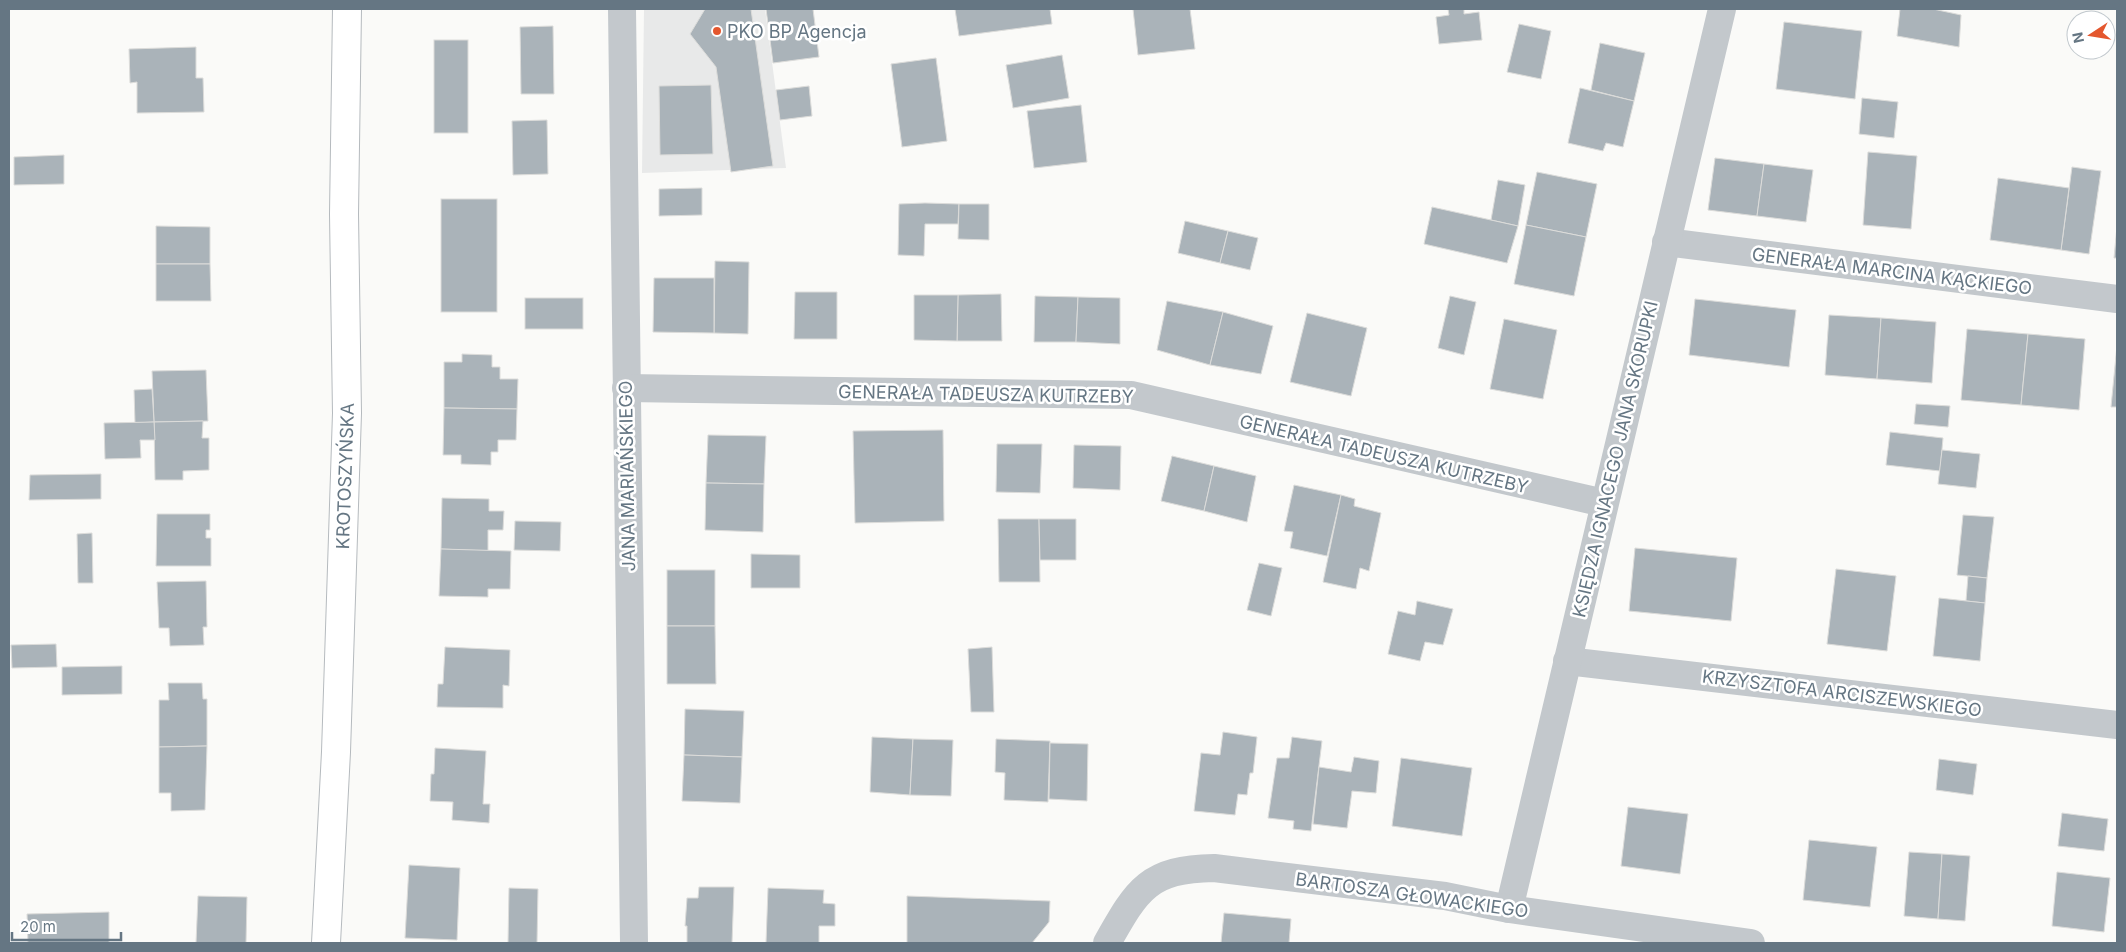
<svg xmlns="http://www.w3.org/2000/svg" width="2126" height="952" font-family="Inter,sans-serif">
<rect width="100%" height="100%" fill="#fafaf8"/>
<!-- built -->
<path fill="#e8e9e9" d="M 644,9 L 765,9 L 786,168 L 642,173 Z"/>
<!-- building -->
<g fill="#aab3b9" stroke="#dcdcda">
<path d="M 705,9 L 751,9 L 773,166 L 731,172 L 716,67 L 690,34 Z"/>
<path d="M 766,9 L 813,9 L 819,57 L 773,63 Z"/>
<path d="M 955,9 L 1050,9 L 1052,24 L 959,36 Z"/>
<path d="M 1133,9 L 1190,9 L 1195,49 L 1138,55 Z"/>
<path d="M 1448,9 L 1464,9 L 1464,14 L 1479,12 L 1482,40 L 1439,44 L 1436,17 L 1449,15 Z"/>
<path d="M 1900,9 L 1933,9 L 1961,15 L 1959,47 L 1897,36 Z"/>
<path d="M 1784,22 L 1862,31 L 1855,99 L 1776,89 Z"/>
<path d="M 1519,24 L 1551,31 L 1541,79 L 1507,72 Z"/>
<path d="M 553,26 L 554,94 L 521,94 L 520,27 Z"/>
<rect x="434" y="40" width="34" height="93"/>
<path d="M 1600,43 L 1645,53 L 1634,101 L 1591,90 Z"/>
<path d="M 196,47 L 196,78 L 203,78 L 204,112 L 137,113 L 137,82 L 130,83 L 129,49 Z"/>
<path d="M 1062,55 L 1069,98 L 1013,108 L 1006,65 Z"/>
<path d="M 936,58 L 947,141 L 902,147 L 891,64 Z"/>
<path d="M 711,85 L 713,154 L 660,155 L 659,86 Z"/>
<path d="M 809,86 L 812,116 L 780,120 L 776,90 Z"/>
<path d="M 1580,88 L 1634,101 L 1623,147 L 1606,143 L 1603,151 L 1568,143 Z"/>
<path d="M 1862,98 L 1898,102 L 1894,138 L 1859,134 Z"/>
<path d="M 1081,105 L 1087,162 L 1034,168 L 1027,111 Z"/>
<path d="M 547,120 L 548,174 L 513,175 L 512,121 Z"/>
<path d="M 1868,152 L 1917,156 L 1911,229 L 1863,225 Z"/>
<path d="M 64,155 L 64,184 L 14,185 L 14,157 Z"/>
<path d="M 1715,158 L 1764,164 L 1757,216 L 1708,210 Z"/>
<path d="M 1764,164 L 1813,170 L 1806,222 L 1757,216 Z"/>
<path d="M 2072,167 L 2101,171 L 2089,254 L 2061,250 Z"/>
<path d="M 1537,172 L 1597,184 L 1586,237 L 1526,225 Z"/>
<path d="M 1998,178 L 2069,188 L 2061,250 L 1990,240 Z"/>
<path d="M 1498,180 L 1525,185 L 1518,226 L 1491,220 Z"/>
<path d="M 702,188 L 702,215 L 659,216 L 659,189 Z"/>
<rect x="441" y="199" width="56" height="113"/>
<path d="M 925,203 L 959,204 L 958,224 L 925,224 L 924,256 L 898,255 L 899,204 Z"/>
<path d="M 959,204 L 989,204 L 989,240 L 958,239 Z"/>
<path d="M 1432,207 L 1518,226 L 1507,263 L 1424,244 Z"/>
<path d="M 1185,221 L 1228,231 L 1220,263 L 1178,253 Z"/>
<path d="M 1526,225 L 1586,237 L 1574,296 L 1514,284 Z"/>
<path d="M 156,226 L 210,227 L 210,264 L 156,264 Z"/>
<path d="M 2117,226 L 2117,258 L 2114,258 Z"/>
<path d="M 1228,231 L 1258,238 L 1250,270 L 1220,263 Z"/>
<path d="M 715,261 L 749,262 L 748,334 L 714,333 Z"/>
<path d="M 156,264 L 210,264 L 211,301 L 156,301 Z"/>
<path d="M 654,278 L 714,278 L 714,333 L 653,332 Z"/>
<path d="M 795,292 L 837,292 L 837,339 L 794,339 Z"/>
<path d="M 1001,294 L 1002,341 L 957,341 L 958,295 Z"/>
<path d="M 914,295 L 958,295 L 957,341 L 914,340 Z"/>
<path d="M 1035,296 L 1078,297 L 1076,342 L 1034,342 Z"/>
<path d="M 1450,296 L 1476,302 L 1464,355 L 1438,348 Z"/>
<path d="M 1078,297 L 1120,298 L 1120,344 L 1076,342 Z"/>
<rect x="525" y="298" width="58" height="31"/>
<path d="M 1695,299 L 1796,310 L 1789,367 L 1689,355 Z"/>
<path d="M 1167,301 L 1223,312 L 1210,365 L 1157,350 Z"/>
<path d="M 1223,312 L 1273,326 L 1261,374 L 1210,365 Z"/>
<path d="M 1307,313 L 1367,328 L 1351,396 L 1290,382 Z"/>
<path d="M 1829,315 L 1881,318 L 1877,379 L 1825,375 Z"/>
<path d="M 1881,318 L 1936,322 L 1932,383 L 1877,379 Z"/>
<path d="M 1504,319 L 1557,330 L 1543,399 L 1490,389 Z"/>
<path d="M 1967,329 L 2028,334 L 2021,405 L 1961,400 Z"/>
<path d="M 2028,334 L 2085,339 L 2079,410 L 2021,405 Z"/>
<path d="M 2117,345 L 2117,407 L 2111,407 Z"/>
<path d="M 462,354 L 492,355 L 492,367 L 500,367 L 500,379 L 518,379 L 517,409 L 444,408 L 444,362 L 462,362 Z"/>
<path d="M 206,370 L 208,421 L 154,422 L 152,371 Z"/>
<path d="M 152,389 L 154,422 L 135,423 L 134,390 Z"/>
<path d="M 1916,404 L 1950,406 L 1948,427 L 1914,424 Z"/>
<path d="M 444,408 L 517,409 L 516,440 L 498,440 L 498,452 L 491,452 L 491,465 L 461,464 L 461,455 L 443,455 Z"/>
<path d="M 203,421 L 202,438 L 209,438 L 209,470 L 183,471 L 183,480 L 155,480 L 154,422 Z"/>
<path d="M 154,422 L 155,440 L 140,440 L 141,458 L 105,459 L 104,423 Z"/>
<path d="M 943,430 L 944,521 L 855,523 L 853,431 Z"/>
<path d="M 1890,432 L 1943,438 L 1940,471 L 1886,465 Z"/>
<path d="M 708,435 L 766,436 L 764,484 L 706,483 Z"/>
<path d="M 997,444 L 1042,444 L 1040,493 L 996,492 Z"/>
<path d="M 1074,445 L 1121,446 L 1120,490 L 1073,488 Z"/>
<path d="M 1942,450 L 1980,454 L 1976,488 L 1938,484 Z"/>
<path d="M 1172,456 L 1214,466 L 1204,511 L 1161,501 Z"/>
<path d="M 1214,466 L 1256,476 L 1247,522 L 1204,511 Z"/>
<path d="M 101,474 L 101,499 L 29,500 L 30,475 Z"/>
<path d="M 706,483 L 764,484 L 763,532 L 705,530 Z"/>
<path d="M 1294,485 L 1341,495 L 1327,556 L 1290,548 L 1293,532 L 1284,531 Z"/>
<path d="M 1341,495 L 1355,499 L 1354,506 L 1381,513 L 1369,571 L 1360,568 L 1356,589 L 1323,582 Z"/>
<path d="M 442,498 L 489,499 L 489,511 L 504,511 L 503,530 L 488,530 L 488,551 L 441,549 Z"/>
<path d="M 157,514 L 210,514 L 210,530 L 206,530 L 206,538 L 211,538 L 211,566 L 156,566 Z"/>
<path d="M 1963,515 L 1994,517 L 1987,578 L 1957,575 Z"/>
<path d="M 998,519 L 1039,519 L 1040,582 L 999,582 Z"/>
<path d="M 1039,519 L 1076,519 L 1076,560 L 1040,560 Z"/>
<path d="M 515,521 L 561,522 L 560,551 L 514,550 Z"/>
<path d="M 92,533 L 93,583 L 78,583 L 77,534 Z"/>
<path d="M 1635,548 L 1737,558 L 1731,621 L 1629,611 Z"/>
<path d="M 441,549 L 511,551 L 510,589 L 488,589 L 488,597 L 439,596 Z"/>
<path d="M 751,554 L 800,555 L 800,588 L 751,588 Z"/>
<path d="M 1259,563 L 1282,568 L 1271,616 L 1247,610 Z"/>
<path d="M 1836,569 L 1896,576 L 1887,651 L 1827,644 Z"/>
<rect x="667" y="570" width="48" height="56"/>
<path d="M 1968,576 L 1987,578 L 1985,603 L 1966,601 Z"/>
<path d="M 206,581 L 207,627 L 203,627 L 204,645 L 170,646 L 169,628 L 159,628 L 157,582 Z"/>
<path d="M 1939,598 L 1985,603 L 1980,661 L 1933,656 Z"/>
<path d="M 1417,601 L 1453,609 L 1443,645 L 1425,642 L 1420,661 L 1388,654 L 1398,611 L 1415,615 Z"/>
<path d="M 667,626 L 715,626 L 716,684 L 667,684 Z"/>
<path d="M 56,644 L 57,667 L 12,668 L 11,645 Z"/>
<path d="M 445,647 L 510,650 L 509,686 L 503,685 L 503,708 L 437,707 L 438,684 L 443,684 Z"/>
<path d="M 992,647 L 994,712 L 971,712 L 968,649 Z"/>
<path d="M 122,666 L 122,694 L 62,695 L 62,667 Z"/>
<path d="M 168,683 L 202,683 L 203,699 L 207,699 L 207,746 L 159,747 L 159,700 L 169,700 Z"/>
<path d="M 685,709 L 744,711 L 742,757 L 684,755 Z"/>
<path d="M 1223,732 L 1257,737 L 1253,773 L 1250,773 L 1247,795 L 1238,794 L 1235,815 L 1194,811 L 1201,753 L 1220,755 Z"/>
<path d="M 872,737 L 913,739 L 910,795 L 870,792 Z"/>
<path d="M 1292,737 L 1322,741 L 1311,831 L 1293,829 L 1294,821 L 1268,818 L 1277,758 L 1289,758 Z"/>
<path d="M 913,739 L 953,740 L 951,796 L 910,795 Z"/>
<path d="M 996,739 L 1050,741 L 1048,802 L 1004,800 L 1005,773 L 995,772 Z"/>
<path d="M 1050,743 L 1088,744 L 1087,801 L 1049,799 Z"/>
<path d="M 207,746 L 205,810 L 171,811 L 171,793 L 159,793 L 159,747 Z"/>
<path d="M 435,748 L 486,751 L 483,804 L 490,804 L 489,823 L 452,820 L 453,802 L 430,801 L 431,774 L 434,774 Z"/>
<path d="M 684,755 L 742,757 L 740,803 L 682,801 Z"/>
<path d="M 1354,757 L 1379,761 L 1376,793 L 1352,791 L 1347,828 L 1313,824 L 1319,767 L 1351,772 Z"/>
<path d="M 1401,758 L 1472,768 L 1462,836 L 1392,826 Z"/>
<path d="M 1939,759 L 1977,764 L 1973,795 L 1936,790 Z"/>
<path d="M 1628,807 L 1688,814 L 1680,874 L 1621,866 Z"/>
<path d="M 2062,813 L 2108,819 L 2104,851 L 2058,846 Z"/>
<path d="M 1809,840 L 1877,847 L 1870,907 L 1803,900 Z"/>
<path d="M 1909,852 L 1942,854 L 1938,919 L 1904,916 Z"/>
<path d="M 1942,854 L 1970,856 L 1965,921 L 1938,919 Z"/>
<path d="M 409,865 L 460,868 L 457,940 L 405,938 Z"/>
<path d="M 2057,872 L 2110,878 L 2104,932 L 2052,926 Z"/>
<path d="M 699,887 L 734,887 L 732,943 L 687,943 L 687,926 L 685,926 L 687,898 L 698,898 Z"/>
<path d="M 509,888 L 538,889 L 537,943 L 508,943 Z"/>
<path d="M 768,888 L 824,890 L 823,903 L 835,904 L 835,926 L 819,926 L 819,943 L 766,943 Z"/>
<path d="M 198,896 L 247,897 L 246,943 L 196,943 Z"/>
<path d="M 907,896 L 1050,901 L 1049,922 L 1032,943 L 907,943 Z"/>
<path d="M 109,912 L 109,943 L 28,943 L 27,914 Z"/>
<path d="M 1224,913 L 1291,919 L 1289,943 L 1221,943 Z"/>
</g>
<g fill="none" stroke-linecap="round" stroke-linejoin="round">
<!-- primary casing -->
<g stroke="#b5babe" stroke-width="30">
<path id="primary" d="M 326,943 L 336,752 L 347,413 L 344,214 L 347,9"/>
</g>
<!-- street -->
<g stroke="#c3c8cc" stroke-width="28">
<path d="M 622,9 L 634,943"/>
<path d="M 1666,242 L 2117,299"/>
<path d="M 626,388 L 1131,395 L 1604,503"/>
<path d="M 1567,661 L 2117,725"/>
<path d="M 1509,909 L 1722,9"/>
<path d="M 1107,943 C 1137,890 1148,869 1214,868 L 1445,896 L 1509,909 L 1751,943"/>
</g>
<!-- primary -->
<use href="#primary" stroke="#fff" stroke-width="28"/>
</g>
<!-- markers -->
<circle fill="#e4572e" stroke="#fff" stroke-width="2" cx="717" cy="31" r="5"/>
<g text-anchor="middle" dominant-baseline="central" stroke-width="5" stroke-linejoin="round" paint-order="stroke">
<!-- poi labels -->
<g font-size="18" fill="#657683" stroke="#fff" text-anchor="start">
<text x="727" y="31">PKO BP Agencja</text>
</g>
<!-- street labels -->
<g font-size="18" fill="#657683" stroke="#fff">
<text transform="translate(1892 271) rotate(7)">GENERAŁA MARCINA KĄCKIEGO</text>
<text transform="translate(986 394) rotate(1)">GENERAŁA TADEUSZA KUTRZEBY</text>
<text transform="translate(1384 454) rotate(13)">GENERAŁA TADEUSZA KUTRZEBY</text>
<text transform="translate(1615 459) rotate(-77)">KSIĘDZA IGNACEGO JANA SKORUPKI</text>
<text transform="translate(345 476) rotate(-88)">KROTOSZYŃSKA</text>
<text transform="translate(627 476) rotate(-91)">JANA MARIAŃSKIEGO</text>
<text transform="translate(1842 693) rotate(7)">KRZYSZTOFA ARCISZEWSKIEGO</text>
<text transform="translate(1412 895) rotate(8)">BARTOSZA GŁOWACKIEGO</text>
</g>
</g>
<!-- border -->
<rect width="2126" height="952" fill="none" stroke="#657683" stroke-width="20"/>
<!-- north arrow -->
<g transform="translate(2091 35) rotate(258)"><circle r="24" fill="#ffffff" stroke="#c1c8cd"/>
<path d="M0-4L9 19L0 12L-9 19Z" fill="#e4572e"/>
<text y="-8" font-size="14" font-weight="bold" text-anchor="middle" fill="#657683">N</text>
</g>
<!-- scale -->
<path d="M12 932v8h109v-8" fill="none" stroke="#657683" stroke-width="2.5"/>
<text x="20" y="932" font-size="15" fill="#657683" stroke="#ffffff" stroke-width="4" paint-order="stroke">20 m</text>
</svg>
